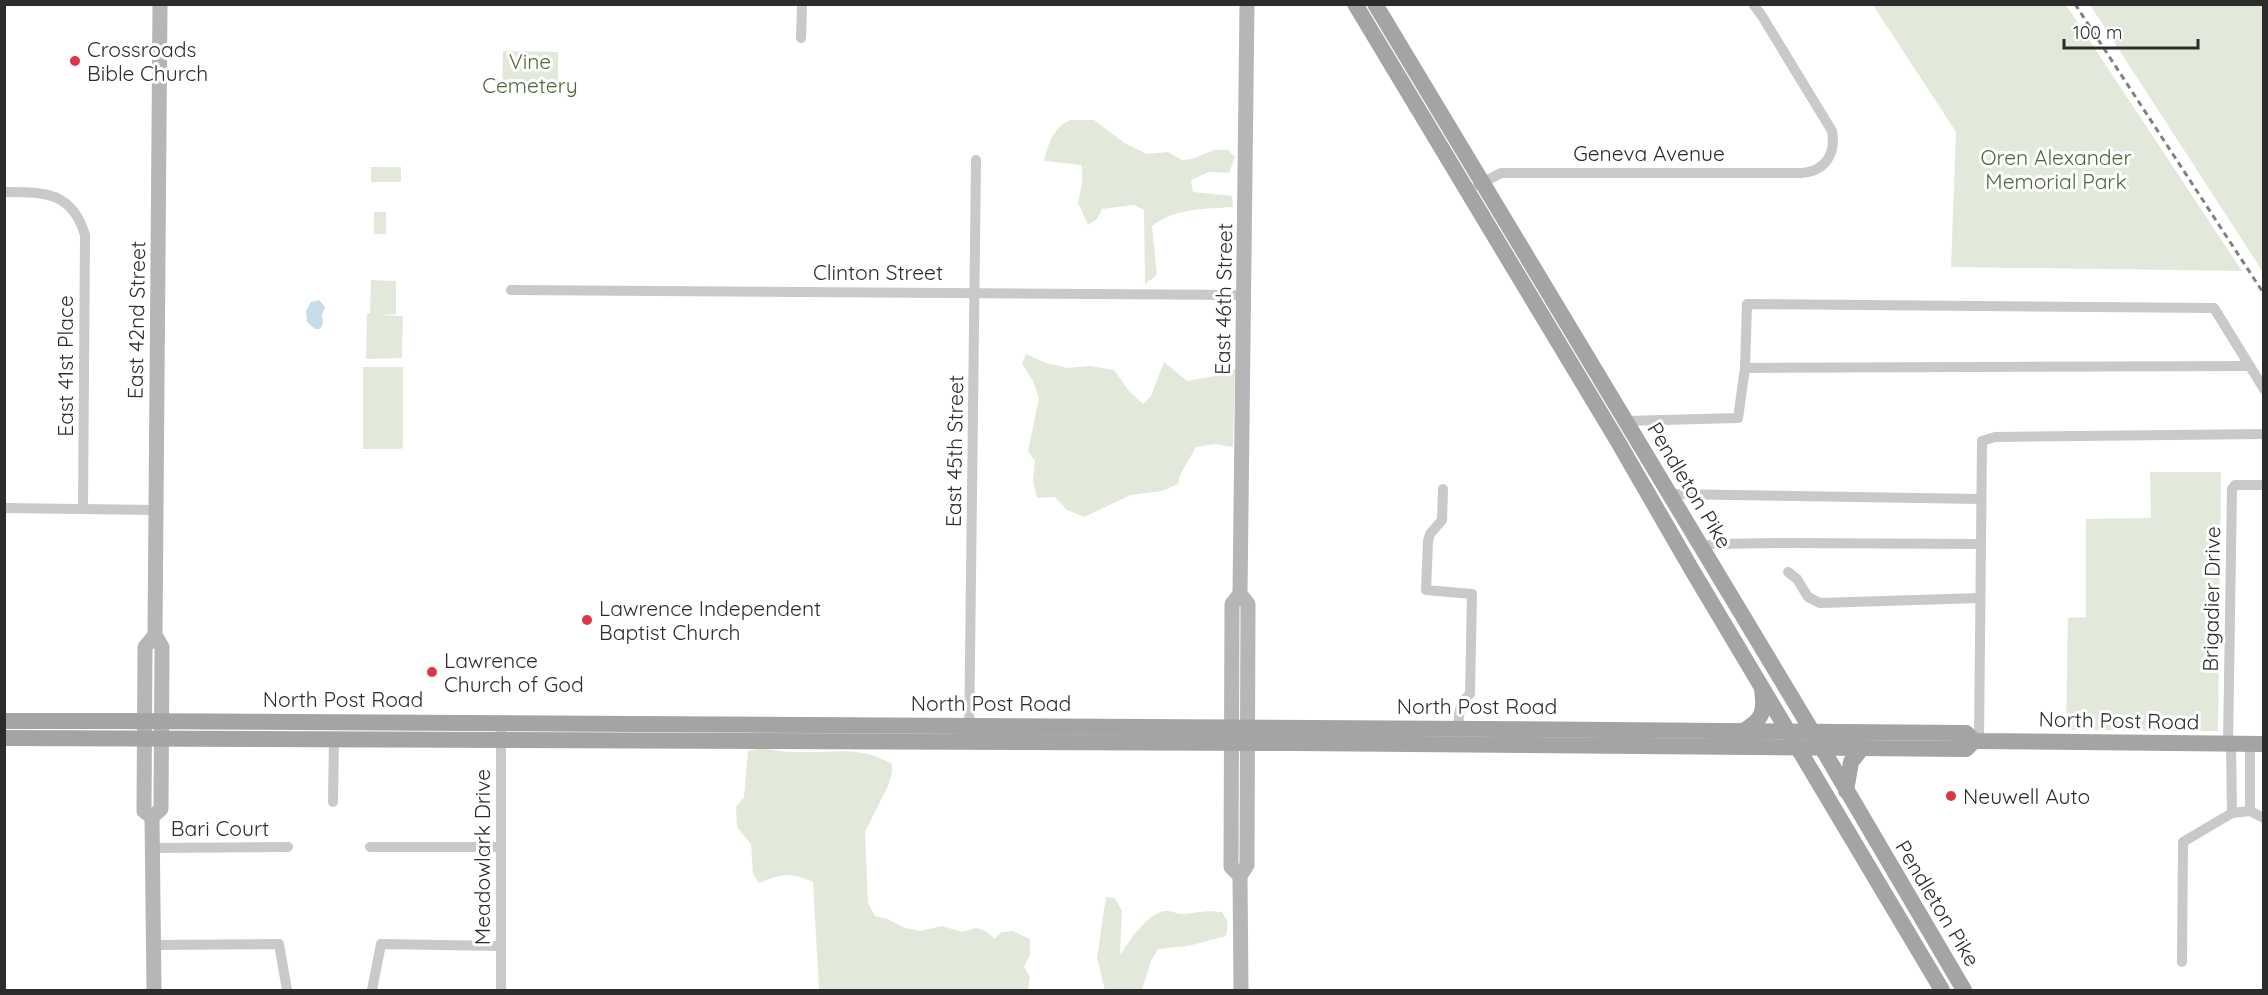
<svg xmlns="http://www.w3.org/2000/svg" width="2268" height="995" font-family="Quicksand,sans-serif">
<rect width="100%" height="100%" fill="#fff"/>
<!-- green -->
<g fill="#e3e9da">
<path d="M 1873,5 L 2066,5 L 2242,271 L 1951,267 L 1956,132 Z"/>
<path d="M 2090,5 L 2263,5 L 2263,272 Z"/>
<path d="M 503,51 L 558,52 L 558,94 L 502,94 Z"/>
<path d="M 1070,120 L 1094,120 L 1126,144 L 1147,154 L 1168,152 L 1182,160 L 1192,159 L 1214,150 L 1228,150 L 1235,157 L 1229,173 L 1209,172 L 1191,180 L 1193,192 L 1232,196 L 1233,207 C 1205,209 1175,208 1152,226 L 1157,275 L 1145,284 L 1144,210 L 1134,205 L 1102,209 L 1097,219 L 1088,225 L 1078,203 L 1082,183 L 1082,165 L 1044,161 C 1049,143 1052,129 1070,120 Z"/>
<rect x="371" y="167" width="30" height="15"/>
<rect x="374" y="212" width="12" height="22"/>
<path d="M 371,280 L 396,281 L 396,314 L 380,315 L 403,316 L 402,358 L 366,359 L 367,314 L 370,313 Z"/>
<path d="M 1026,354 L 1046,363 L 1068,368 L 1091,366 L 1114,370 L 1129,391 L 1143,404 L 1151,396 L 1164,362 L 1187,381 L 1226,374 L 1235,369 L 1233,447 L 1215,444 L 1196,447 L 1180,475 L 1178,484 L 1162,491 L 1131,495 L 1084,517 L 1067,510 L 1055,497 L 1037,498 L 1033,481 L 1035,461 L 1028,451 L 1039,398 L 1033,381 L 1022,364 Z"/>
<path d="M 363,367 L 403,367 L 403,446 L 401,449 L 363,449 Z"/>
<path d="M 2150,472 L 2221,472 L 2218,731 L 2066,730 L 2068,618 L 2086,617 L 2086,519 L 2151,518 Z"/>
<path d="M 761,748 C 774,750 787,752 799,752 C 835,753 859,745 892,764 L 892,773 L 888,786 L 865,832 L 868,903 L 875,916 L 887,919 L 905,928 L 921,931 L 942,926 L 962,932 L 976,928 L 986,931 L 995,939 L 1001,932 L 1013,931 L 1030,939 L 1030,955 L 1024,967 L 1030,977 L 1028,990 L 819,990 L 813,882 C 789,872 782,874 759,883 L 753,874 L 751,844 L 737,827 L 736,807 L 744,797 L 748,751 Z"/>
<path d="M 1106,897 L 1115,898 L 1122,911 L 1120,955 C 1129,942 1148,911 1167,911 C 1173,911 1179,915 1185,914 C 1200,912 1206,910 1222,912 L 1228,922 L 1226,936 L 1188,946 L 1158,949 L 1151,961 L 1142,990 L 1105,990 L 1097,958 Z"/>
</g>
<!-- water -->
<path fill="#c6dde9" d="M 319,300 L 325,307 L 322,315 L 323,324 L 320,329 L 315,329 L 307,322 L 306,311 L 311,302 Z"/>
<g fill="none" stroke-linecap="round" stroke-linejoin="round">
<!-- street -->
<g stroke="#c9c9c9" stroke-width="10">
<path d="M 801,38 L 802,4"/>
<path d="M 1478,185 L 1501,173 L 1802,173 C 1826,171 1836,153 1832,131 L 1762,16 L 1753,4"/>
<path d="M 4,192 C 44,192 72,191 85,235 L 83,509"/>
<path d="M 511,290 L 1244,295"/>
<path d="M 1745,368 L 2250,366"/>
<path d="M 1625,421 L 1738,418 L 1745,368 L 1747,304 L 2214,308 L 2264,389"/>
<path d="M 1443,489 L 1442,520 L 1430,534 L 1428,541 L 1426,590 L 1472,594 L 1470,694 C 1458,705 1458,716 1459,732"/>
<path d="M 1669,494 L 1980,499"/>
<path d="M 4,508 L 155,510"/>
<path d="M 1700,547 L 1712,544 L 1783,543 L 1980,544"/>
<path d="M 1788,572 L 1797,579 L 1808,597 L 1820,603 L 1980,598"/>
<path d="M 1979,741 L 1982,441 L 1995,437 L 2264,434"/>
<path d="M 969,742 L 976,160"/>
<path d="M 2228,744 L 2232,489 L 2235,485 L 2264,485"/>
<path d="M 2231,744 L 2232,813"/>
<path d="M 333,802 L 334,739"/>
<path d="M 2250,811 L 2250,744"/>
<path d="M 370,847 L 501,847"/>
<path d="M 152,848 L 288,847"/>
<path d="M 153,945 L 279,944 L 287,990"/>
<path d="M 2182,962 L 2183,842 L 2232,813 L 2250,811 L 2264,818"/>
<path d="M 372,990 L 381,944 L 501,946"/>
<path d="M 501,990 L 501,723"/>
</g>
<!-- secondary -->
<g stroke="#b6b6b6" stroke-width="15">
<path d="M 152,817 L 144,811 L 145,647 L 155,635"/>
<path d="M 1240,876 L 1231,867 L 1232,604 L 1240,594"/>
<path d="M 154,990 L 152,817 L 161,809 L 162,647 L 155,635 L 160,4"/>
<path d="M 1241,990 L 1240,876 L 1247,865 L 1248,604 L 1240,594 L 1247,4"/>
</g>
<!-- primary -->
<g stroke="#a4a4a4" stroke-width="16">
<path d="M 1355,4 L 1617,440 L 1692,570 L 1942,990"/>
<path d="M 1375,4 L 1812,731 L 1964,990"/>
<path d="M 4,721 C 658,720 1312,728 1966,733 L 1974,741 L 2264,744"/>
<path d="M 1743,731 C 1764,719 1765,711 1762,688"/>
<path d="M 4,738 L 1296,743 L 1966,749 L 1974,741"/>
<path d="M 1846,791 L 1851,762 L 1862,748"/>
</g>
<!-- rail -->
<path stroke="#818181" stroke-width="3" stroke-dasharray="6 4.5" stroke-linecap="butt" d="M 2075,4 L 2264,294"/>
</g>
<!-- markers -->
<g fill="#dc3548" stroke="#fff" stroke-width="2">
<circle cx="75" cy="61" r="6"/>
<circle cx="587" cy="620" r="6"/>
<circle cx="432" cy="672" r="6"/>
<circle cx="1951" cy="796" r="6"/>
</g>
<g text-anchor="middle" dominant-baseline="central" stroke-width="6" stroke-linejoin="round" paint-order="stroke">
<!-- poi labels -->
<g font-size="21" fill="#2c2c2c" stroke="#fff" text-anchor="start">
<text x="87" y="49">Crossroads<tspan x="87" dy="24">Bible Church</tspan></text>
<text x="599" y="608">Lawrence Independent<tspan x="599" dy="24">Baptist Church</tspan></text>
<text x="444" y="660">Lawrence<tspan x="444" dy="24">Church of God</tspan></text>
<text x="1963" y="796">Neuwell Auto</text>
</g>
<!-- park labels -->
<g font-size="21" fill="#51653c" stroke="#fff">
<text x="530" y="61">Vine<tspan x="530" dy="24">Cemetery</tspan></text>
<text x="2056" y="157">Oren Alexander<tspan x="2056" dy="24">Memorial Park</tspan></text>
</g>
<!-- street labels -->
<g font-size="21" fill="#2c2c2c" stroke="#fff">
<text x="1649" y="153">Geneva Avenue</text>
<text x="878" y="272">Clinton Street</text>
<text transform="translate(1223 299) rotate(-89)">East 46th Street</text>
<text transform="translate(136 320) rotate(-89)">East 42nd Street</text>
<text transform="translate(65 366) rotate(-90)">East 41st Place</text>
<text transform="translate(954 451) rotate(-89)">East 45th Street</text>
<text transform="translate(1690 485) rotate(59)">Pendleton Pike</text>
<text transform="translate(2211 599) rotate(-89)">Brigadier Drive</text>
<text x="343" y="699">North Post Road</text>
<text x="991" y="703">North Post Road</text>
<text x="1477" y="706">North Post Road</text>
<text transform="translate(2119 720) rotate(1)">North Post Road</text>
<text x="220" y="828">Bari Court</text>
<text transform="translate(482 857) rotate(-90)">Meadowlark Drive</text>
<text transform="translate(1938 903) rotate(59)">Pendleton Pike</text>
</g>
</g>
<!-- border -->
<rect width="2268" height="995" fill="none" stroke="#2c2c2c" stroke-width="12"/>
<!-- scale -->
<path d="M2064 39v9h134v-9" fill="none" stroke="#2c2c2c" stroke-width="3"/>
<text x="2073" y="39" font-size="18" fill="#2c2c2c" stroke="#ffffff" stroke-width="4.5" paint-order="stroke">100 m</text>
</svg>
